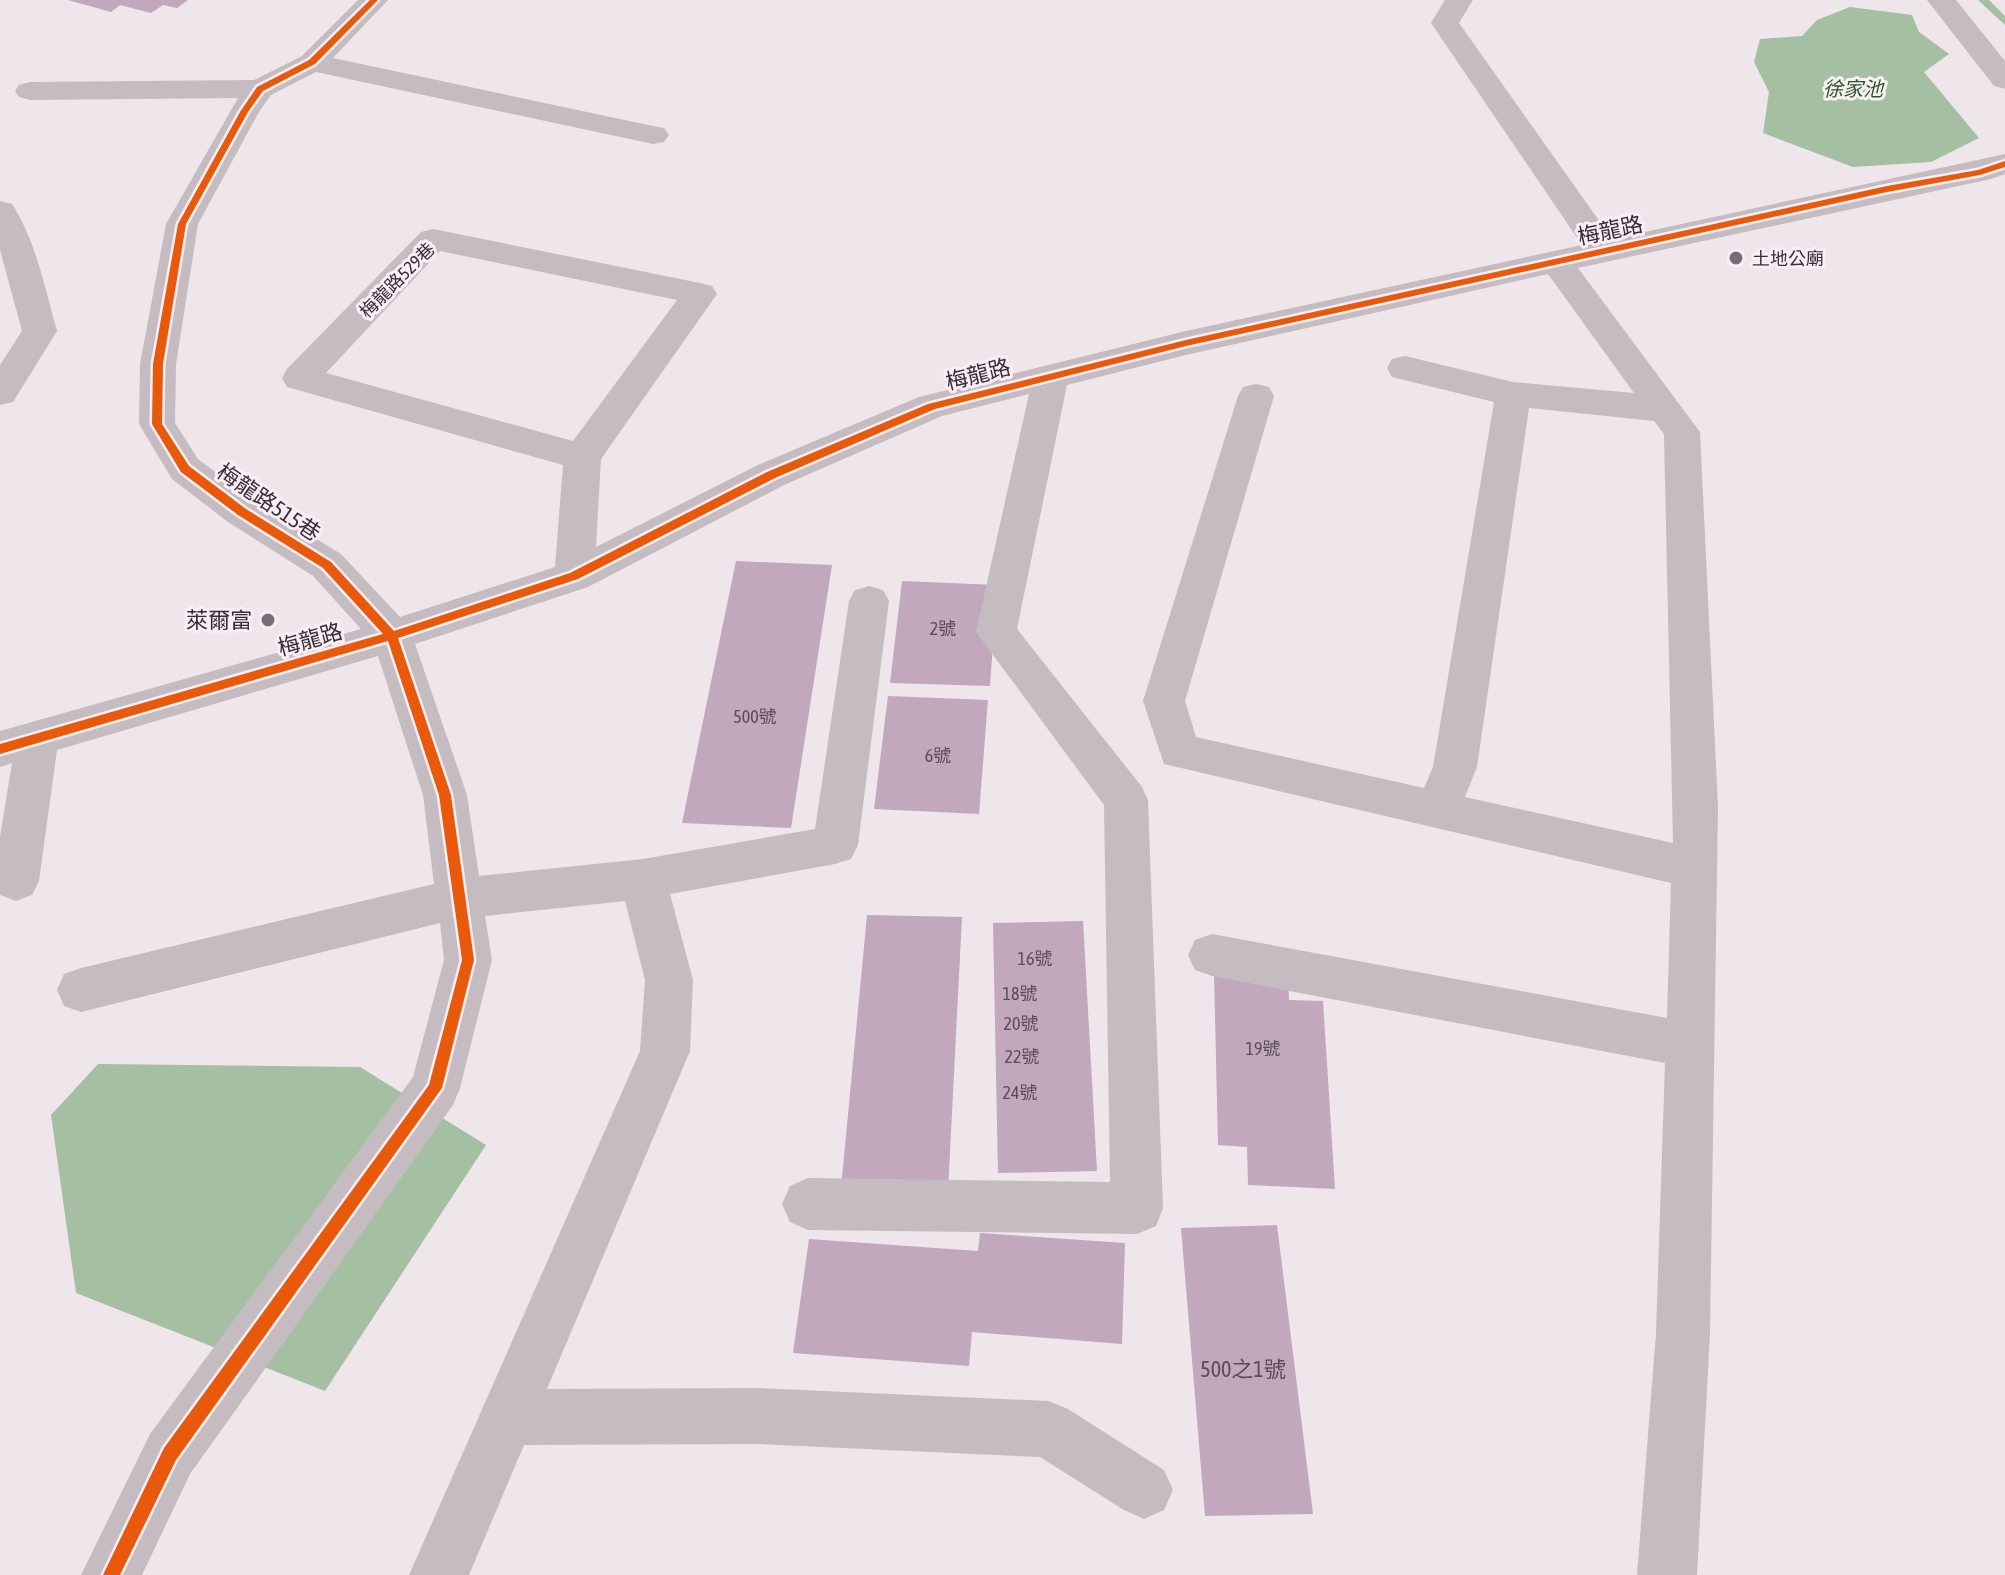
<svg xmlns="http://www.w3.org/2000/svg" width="2005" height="1575" font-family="'Asap Condensed','Noto Sans TC',sans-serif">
<rect width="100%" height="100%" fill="#eee6ea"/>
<!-- water -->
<g fill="#a4bfa1">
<path d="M 1850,7 L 1912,15 L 1919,32 L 1949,54 L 1924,72 L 1979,138 L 1931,162 L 1853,167 L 1763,133 L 1769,92 L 1754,62 L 1760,39 L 1802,36 L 1817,20 Z"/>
<path d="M 98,1064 L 360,1067 L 486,1145 L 325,1391 L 76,1293 L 51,1115 Z"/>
</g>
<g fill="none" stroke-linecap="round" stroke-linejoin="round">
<!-- stream -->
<path fill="#a4bfa1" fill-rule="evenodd" d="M 1978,0 L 1989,0 L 2005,16 L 2005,25 Z"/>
</g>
<!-- building -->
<g fill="#c1a8bc">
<path d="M 68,0 L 188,0 L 177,8 L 163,5 L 151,13 L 120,5 L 111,12 Z"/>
<path d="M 736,561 L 832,565 L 791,828 L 682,823 Z"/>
<path d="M 902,581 L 997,585 L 990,686 L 890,683 Z"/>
<path d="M 888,696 L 988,700 L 979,814 L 874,809 Z"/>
<path d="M 867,915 L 962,917 L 948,1191 L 841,1188 Z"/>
<path d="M 1083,921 L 1097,1171 L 998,1173 L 993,923 Z"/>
<path d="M 1214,974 L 1288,978 L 1289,1000 L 1323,1001 L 1335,1189 L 1248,1185 L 1247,1147 L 1218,1145 Z"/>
<path d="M 1277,1225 L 1313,1514 L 1205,1516 L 1181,1228 Z"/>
<path d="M 980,1233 L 1125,1243 L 1122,1344 L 972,1332 L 969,1366 L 793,1353 L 809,1239 L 978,1251 Z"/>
</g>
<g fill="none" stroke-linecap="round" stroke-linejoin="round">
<!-- minor -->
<g fill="#c5bcc1" fill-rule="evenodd">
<path d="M 358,0 L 388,0 L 333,58 L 653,126 L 664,128 L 669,135 L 664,142 L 653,144 L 316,72 L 271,95 L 259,112 L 198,224 L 176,364 L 175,423 L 198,459 L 256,502 L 341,554 L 400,617 L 555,567 L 563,465 L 287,387 L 282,378 L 287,369 L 421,232 L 433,229 L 700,283 L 712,286 L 717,294 L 601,459 L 596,547 L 758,465 L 919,397 L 1186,331 L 1582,245 L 1431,23 L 1445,0 L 1473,0 L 1459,23 L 1612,239 L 2005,154 L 2005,174 L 1991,179 L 1578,268 L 1700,432 L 1718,807 L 1710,1333 L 1697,1575 L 1637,1575 L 1656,1333 L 1665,1063 L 1212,976 L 1195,970 L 1188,955 L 1195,940 L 1212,934 L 1667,1018 L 1671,883 L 1164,764 L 1143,701 L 1238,396 L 1243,387 L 1256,384 L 1269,387 L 1274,396 L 1185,701 L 1196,737 L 1424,788 L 1433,767 L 1494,402 L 1392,377 L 1387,368 L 1392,359 L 1405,356 L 1513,382 L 1634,393 L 1548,274 L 1186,355 L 1067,385 L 1017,629 L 1142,787 L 1148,800 L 1163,1208 L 1156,1226 L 1137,1234 L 808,1230 L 790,1222 L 782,1204 L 790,1186 L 808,1178 L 1110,1182 L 1104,805 L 976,632 L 1029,394 L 942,416 L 784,485 L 588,587 L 415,644 L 467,795 L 479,876 L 643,859 L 815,829 L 849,601 L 855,590 L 869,586 L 883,590 L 889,601 L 858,845 L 851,859 L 835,864 L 670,894 L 693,980 L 690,1051 L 547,1389 L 757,1388 L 1048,1401 L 1068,1409 L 1164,1470 L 1173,1490 L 1164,1510 L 1144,1519 L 1124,1510 L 1040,1457 L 757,1444 L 524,1445 L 469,1575 L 409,1575 L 640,1051 L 645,980 L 625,901 L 485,916 L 492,960 L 460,1088 L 453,1105 L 190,1474 L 142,1575 L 81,1575 L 150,1434 L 413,1077 L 444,960 L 440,923 L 81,1012 L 64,1006 L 57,990 L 64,974 L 81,968 L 434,884 L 423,795 L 378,656 L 57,750 L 39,881 L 32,895 L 16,901 L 0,895 L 0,837 L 12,763 L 0,767 L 0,731 L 361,629 L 313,576 L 228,522 L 172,479 L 139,424 L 140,364 L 166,224 L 238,98 L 30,100 L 19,97 L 15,91 L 19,85 L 30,82 L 254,80 L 302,56 ZM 440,251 L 677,300 L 573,441 L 326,373 ZM 1529,408 L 1654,421 L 1664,434 L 1673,843 L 1465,797 L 1477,767 Z"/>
<path d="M 1927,0 L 1956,0 L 2005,61 L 2005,89 L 1994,86 Z"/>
<path d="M 0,201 L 12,204 C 36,241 45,289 57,331 L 13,402 L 0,405 L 0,365 L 22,331 L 0,250 Z"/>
</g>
<!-- cycleway casing -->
<g stroke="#faeef5" stroke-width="5">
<path id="cycleway" d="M 370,0 L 378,0 L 315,64 L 263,91 L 248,112 L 186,224 L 163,364 L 162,424 L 189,466 L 246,509 L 331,562 L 394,631 L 570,573 L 767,472 L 928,404 L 1186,340 L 1887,186 L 1978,170 L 2005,161 L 2005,167 L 1980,175 L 1887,192 L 1186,346 L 935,409 L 775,478 L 578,579 L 398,638 L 451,795 L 474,960 L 442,1088 L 176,1460 L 120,1575 L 103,1575 L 164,1448 L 429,1085 L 462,960 L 439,795 L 388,641 L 0,754 L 0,744 L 383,634 L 323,568 L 238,515 L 181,472 L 152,424 L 153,364 L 178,224 L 240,112 L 257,87 L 309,60 Z"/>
</g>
<!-- cycleway -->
<use href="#cycleway" fill="#e8590c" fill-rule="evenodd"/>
</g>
<!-- markers -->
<g fill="#786d75" stroke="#faeef5" stroke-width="3">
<circle cx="1736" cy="258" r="8"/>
<circle cx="268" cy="620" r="8"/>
</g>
<g text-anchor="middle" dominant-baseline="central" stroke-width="6" stroke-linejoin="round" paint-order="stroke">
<!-- far-poi labels -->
<g font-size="18" fill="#392c36" stroke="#faeef5" text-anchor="start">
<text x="1752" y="258">土地公廟</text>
</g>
<!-- far-street labels -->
<g font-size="18" fill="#392c36" stroke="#faeef5">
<text transform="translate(397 280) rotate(-45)">梅龍路529巷</text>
</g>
<!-- number labels -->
<g font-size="18" fill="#5b4b58">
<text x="943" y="628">2號</text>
<text x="755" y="716">500號</text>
<text x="938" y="755">6號</text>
<text x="1035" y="958">16號</text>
<text x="1020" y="993">18號</text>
<text x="1021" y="1023">20號</text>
<text x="1263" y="1048">19號</text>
<text x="1022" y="1056">22號</text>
<text x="1020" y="1092">24號</text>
</g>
<!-- far-water labels -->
<g font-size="20" font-style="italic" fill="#255924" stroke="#faeef5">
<text x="1853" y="88">徐家池</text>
</g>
<!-- street labels -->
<g font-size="22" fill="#392c36" stroke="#faeef5">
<text transform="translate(1610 230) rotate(-12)">梅龍路</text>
<text transform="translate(978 374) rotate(-14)">梅龍路</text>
<text transform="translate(269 502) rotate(34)">梅龍路515巷</text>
<text transform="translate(310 639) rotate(-16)">梅龍路</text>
</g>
<!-- poi labels -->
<g font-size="22" fill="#392c36" stroke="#faeef5" text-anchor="end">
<text x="252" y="620">萊爾富</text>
</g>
<!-- near-number labels -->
<g font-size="22" fill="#5b4b58">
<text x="1243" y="1369">500之1號</text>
</g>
</g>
</svg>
